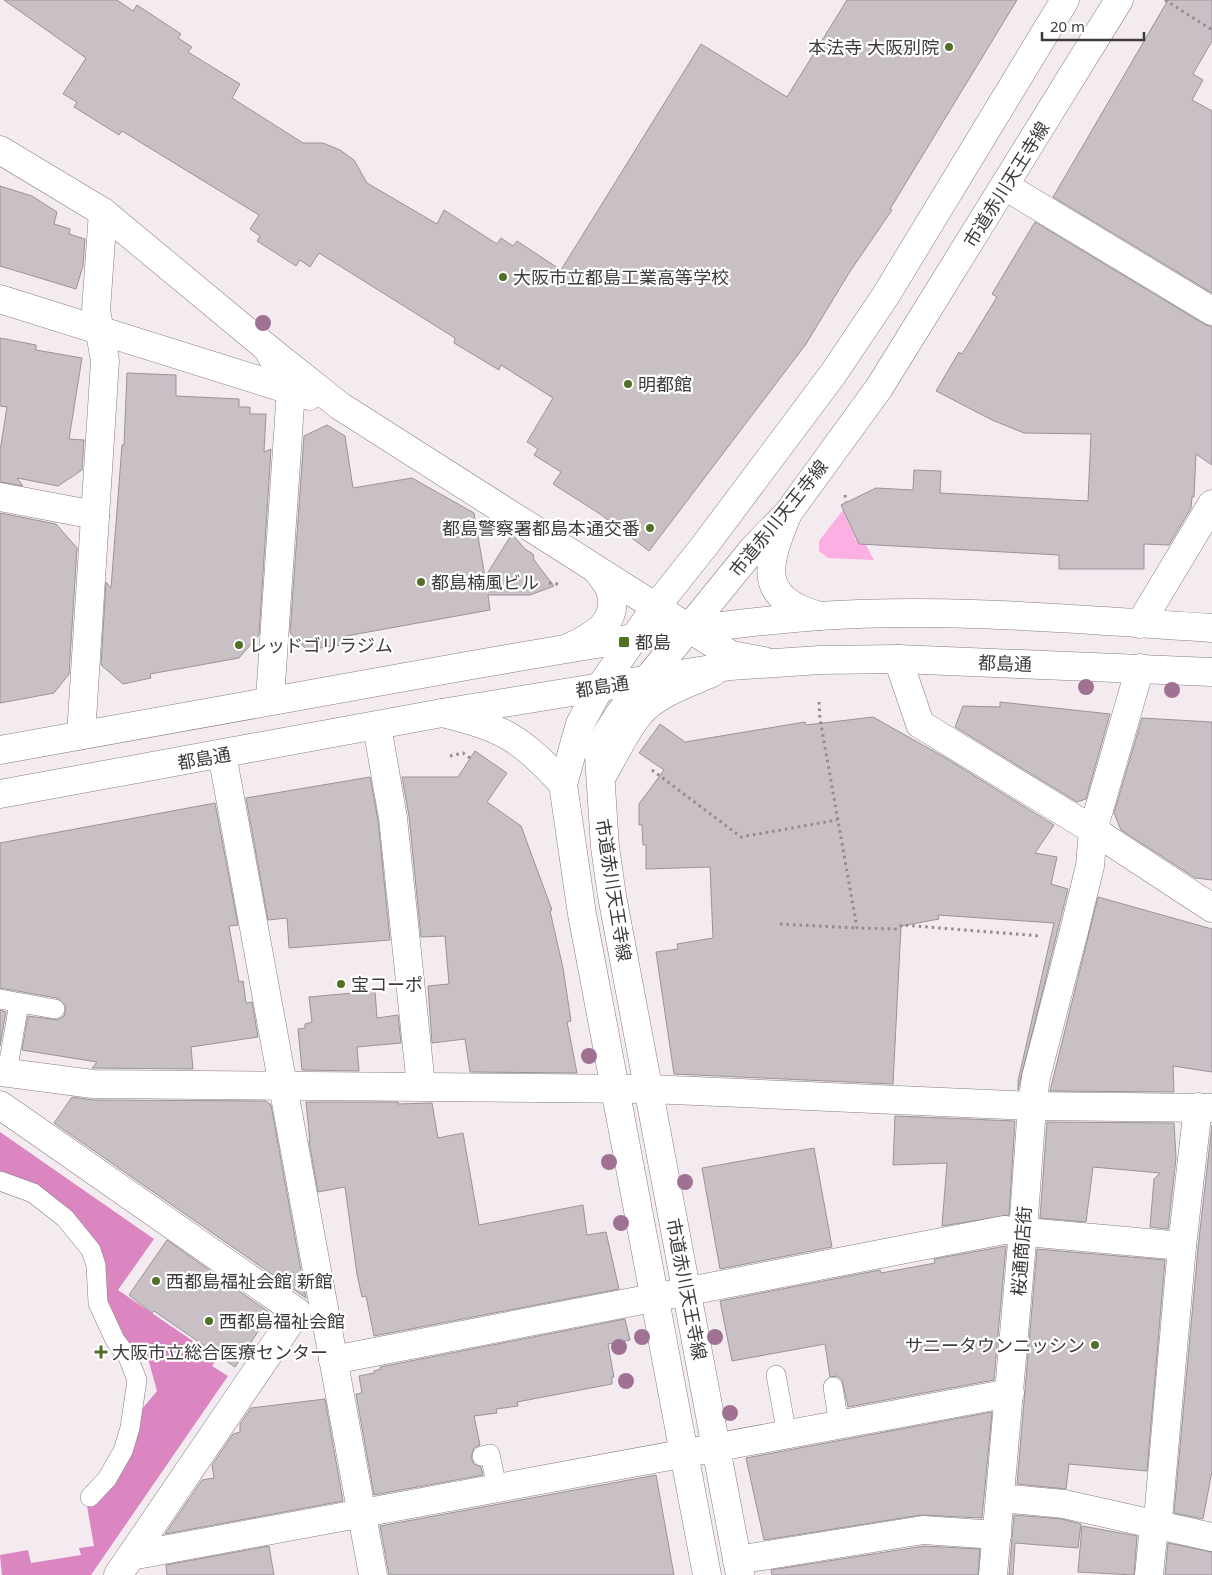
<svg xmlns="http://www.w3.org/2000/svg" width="1212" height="1575" font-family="'Noto Sans','Noto Sans JP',sans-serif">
<rect width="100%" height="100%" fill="#f3ebf0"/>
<!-- green -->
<path fill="#fcafe2" d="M 843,510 L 856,540 L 861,536 L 874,560 L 828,558 L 819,551 L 819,541 Z"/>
<!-- forest -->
<path fill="#dc86c1" d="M 0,1132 L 154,1239 L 118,1290 L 193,1341 L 191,1344 L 216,1360 L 212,1366 L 228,1376 L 91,1575 L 2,1575 L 0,1555 L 28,1550 L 31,1563 L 81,1555 L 79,1548 L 94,1546 L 87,1506 L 98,1496 L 142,1409 L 157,1391 L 149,1362 L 142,1354 L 129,1353 L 107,1316 L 93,1245 L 0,1173 Z"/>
<!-- building -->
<g fill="#c8c0c5" stroke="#9a9398">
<path d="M 4,0 L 117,0 L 133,11 L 137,5 L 181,34 L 178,38 L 192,47 L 188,52 L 240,84 L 232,98 L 303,143 L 323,143 L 340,150 L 354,160 L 367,183 L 437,224 L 444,210 L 497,244 L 501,238 L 513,246 L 517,241 L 561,270 L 701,44 L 787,97 L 847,0 L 1017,0 L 890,209 L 892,210 L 849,273 L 806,344 L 649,551 L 600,514 L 553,484 L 561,472 L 534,455 L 538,449 L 527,442 L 553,398 L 501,365 L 499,370 L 454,343 L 455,338 L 319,253 L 310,267 L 300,260 L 296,266 L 257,241 L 260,236 L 250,229 L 259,215 L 122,131 L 119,135 L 74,107 L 77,102 L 63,94 L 86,58 Z"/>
<path d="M 1168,0 L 1212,0 L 1212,41 L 1193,74 L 1203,80 L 1192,100 L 1212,111 L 1212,293 L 1053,197 Z"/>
<path d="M 0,186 L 32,196 L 57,212 L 54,224 L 70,229 L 69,234 L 85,239 L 83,266 L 76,289 L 0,266 Z"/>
<path d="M 1035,222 L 1204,324 L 1212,327 L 1212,465 L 1196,454 L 1194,497 L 1192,497 L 1191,508 L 1169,545 L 1144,544 L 1144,569 L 1059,569 L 1059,555 L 859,544 L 841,505 L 876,488 L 913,490 L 914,470 L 941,471 L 940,493 L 1088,501 L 1091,434 L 1024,433 L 992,420 L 936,391 L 959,352 L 962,354 L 997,297 L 992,294 Z"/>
<path d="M 0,338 L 36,345 L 36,350 L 82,358 L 69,439 L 84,440 L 82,470 L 58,486 L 17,478 L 23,486 L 0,482 L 0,451 L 7,407 L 0,406 Z"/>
<path d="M 127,373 L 176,375 L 176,396 L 239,399 L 239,407 L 250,407 L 250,414 L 266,414 L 264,452 L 271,449 L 259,635 L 239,658 L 150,674 L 151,678 L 123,684 L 101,665 L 106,582 L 111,588 L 122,445 L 124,445 Z"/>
<path d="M 327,425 L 345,436 L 353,488 L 412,478 L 474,513 L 485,577 L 512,534 L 525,549 L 533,554 L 534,560 L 554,586 L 530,595 L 488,595 L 490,610 L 346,636 L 347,644 L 307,650 L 290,633 L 304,436 Z"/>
<path d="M 0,513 L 56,524 L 77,548 L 69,674 L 54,693 L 0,703 Z"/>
<path d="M 1000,702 L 1110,714 L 1086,799 L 1077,802 L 955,727 L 963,706 L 1000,707 Z"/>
<path d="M 873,717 L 944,757 L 1054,825 L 1035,853 L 1057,857 L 1051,884 L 1068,889 L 1018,1090 L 1018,1081 L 1054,923 L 938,915 L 939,919 L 901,926 L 893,1084 L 674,1074 L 656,952 L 678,949 L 677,944 L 713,938 L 710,867 L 646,869 L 646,845 L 643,845 L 642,825 L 639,825 L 639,804 L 664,770 L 639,753 L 660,724 L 685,742 L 805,722 L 806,725 Z"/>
<path d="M 1142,718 L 1212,722 L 1212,880 L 1195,878 L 1121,830 L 1114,813 Z"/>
<path d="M 475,751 L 507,773 L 487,802 L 521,826 L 552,910 L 550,911 L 563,968 L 571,1021 L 567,1022 L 577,1073 L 470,1072 L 465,1039 L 432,1043 L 428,986 L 449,984 L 445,936 L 421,937 L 409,816 L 402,777 L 458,777 Z"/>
<path d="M 370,777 L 378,820 L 390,940 L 289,948 L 287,918 L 268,920 L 246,798 Z"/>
<path d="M 215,803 L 238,925 L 229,926 L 239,982 L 243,981 L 246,1003 L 252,1002 L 258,1037 L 191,1047 L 193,1069 L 94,1068 L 92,1068 L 97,1062 L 22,1050 L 28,1016 L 58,1020 L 64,1016 L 66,1006 L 57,998 L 0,988 L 0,843 Z"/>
<path d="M 1098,897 L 1212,929 L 1212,1072 L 1173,1066 L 1174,1092 L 1050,1091 Z"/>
<path d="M 375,991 L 377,1018 L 398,1015 L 401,1043 L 357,1047 L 359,1071 L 302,1070 L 298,1029 L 305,1028 L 305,1024 L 312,1022 L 309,997 Z"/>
<path d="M 0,1010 L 6,1012 L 0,1046 Z"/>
<path d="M 72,1097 L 93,1100 L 266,1101 L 271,1105 L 306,1298 L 54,1123 Z"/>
<path d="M 306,1102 L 398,1102 L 398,1104 L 432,1103 L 438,1138 L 463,1133 L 479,1225 L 583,1205 L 587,1235 L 606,1232 L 619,1289 L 374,1336 L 366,1296 L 362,1297 L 357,1274 L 345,1187 L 318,1192 L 309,1141 L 310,1142 Z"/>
<path d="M 895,1116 L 1015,1121 L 1009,1215 L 942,1226 L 947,1163 L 893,1165 Z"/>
<path d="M 1047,1122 L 1174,1123 L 1176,1158 L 1168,1229 L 1150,1227 L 1154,1179 L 1160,1173 L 1093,1167 L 1086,1222 L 1040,1218 Z"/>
<path d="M 1212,1125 L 1212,1471 L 1203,1519 L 1174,1513 L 1198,1248 Z"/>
<path d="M 814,1148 L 832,1247 L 720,1269 L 702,1168 Z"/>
<path d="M 167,1240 L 270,1313 L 235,1367 L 154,1311 L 152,1313 L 129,1295 Z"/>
<path d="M 1006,1246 L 994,1380 L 848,1407 L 842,1380 L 837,1376 L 830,1377 L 825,1344 L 732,1361 L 720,1301 L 880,1270 L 881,1273 L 935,1263 L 934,1259 Z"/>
<path d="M 1037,1249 L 1165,1260 L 1147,1471 L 1069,1464 L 1066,1489 L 1017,1484 Z"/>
<path d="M 625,1319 L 630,1340 L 608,1344 L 614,1377 L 612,1377 L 612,1384 L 517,1402 L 518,1406 L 496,1409 L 497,1413 L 474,1416 L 480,1445 L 474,1448 L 471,1458 L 474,1464 L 481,1467 L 483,1475 L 374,1495 L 356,1394 L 362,1393 L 359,1376 L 374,1373 L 374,1371 L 381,1369 L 380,1367 Z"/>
<path d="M 325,1399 L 343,1501 L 165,1534 L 202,1480 L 214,1478 L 212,1465 L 233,1434 L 240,1432 L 240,1424 L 251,1408 Z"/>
<path d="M 992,1412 L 982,1518 L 921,1515 L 764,1540 L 746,1458 Z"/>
<path d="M 656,1475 L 674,1575 L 389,1575 L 380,1526 Z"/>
<path d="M 1014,1515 L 1062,1519 L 1081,1524 L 1078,1548 L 1015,1543 L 1013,1575 L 1009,1575 Z"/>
<path d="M 1082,1526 L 1137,1536 L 1134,1575 L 1078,1572 Z"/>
<path d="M 1168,1543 L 1212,1552 L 1212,1575 L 1165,1575 Z"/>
<path d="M 269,1546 L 274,1575 L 167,1575 L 166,1565 Z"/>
<path d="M 924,1546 L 980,1549 L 978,1575 L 772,1575 L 771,1570 Z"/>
</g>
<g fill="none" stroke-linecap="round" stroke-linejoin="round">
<!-- service casing -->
<g stroke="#867e83" stroke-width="20">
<g id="service">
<path d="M 0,999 L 55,1009"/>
<path d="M 7,1073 L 19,1003"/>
<path d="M 0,1181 L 33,1193 L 65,1218 L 91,1250 L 96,1265 L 98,1303 L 115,1340 L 128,1357 L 137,1380 L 130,1428 L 123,1451 L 107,1479 L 90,1497"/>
<path d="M 776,1375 L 787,1435"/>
<path d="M 833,1387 L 839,1425"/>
<path d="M 482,1456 L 490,1454 L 497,1488"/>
</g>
</g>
<!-- pedestrian casing -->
<g stroke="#867e83" stroke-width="29">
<path id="pedestrian" d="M 993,1575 L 1023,1231 L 1032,1106 L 1036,1077 L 1074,931"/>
</g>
<!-- minor casing -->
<g stroke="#867e83" stroke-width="29">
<g id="minor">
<path d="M 0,150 L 103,212 L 267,348 L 340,406 L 731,655 L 764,661"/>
<path d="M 1005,186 L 1212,311"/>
<path d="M 0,299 L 309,396"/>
<path d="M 0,497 L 95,515"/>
<path d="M 568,648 C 592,637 621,622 610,590 C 608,584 601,576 597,570"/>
<path d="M 898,659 L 920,724 L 1093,830 L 1212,908"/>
<path d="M 377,726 L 393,818 L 421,1086"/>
<path d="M 81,735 L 105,361 L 96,310 L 103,212"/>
<path d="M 222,754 L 373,1575"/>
<path d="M 1074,931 L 1090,866 L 1093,830 L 1140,668"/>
<path d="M 0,1072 L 93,1084 L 649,1089 L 1032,1106 L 1212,1108"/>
<path d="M 0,1105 L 297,1312 L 118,1575"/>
<path d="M 333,1360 L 1004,1230 L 1182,1246"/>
<path d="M 1000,1498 L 1064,1504 L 1212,1537"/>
<path d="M 131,1556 L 1010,1393"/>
<path d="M 737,1560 L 923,1530 L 997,1535"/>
<path d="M 1149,1575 L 1154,1526 L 1158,1519 L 1182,1246 L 1198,1107"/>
</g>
</g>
<!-- tertiary casing -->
<g stroke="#867e83" stroke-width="29">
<g id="tertiary">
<path d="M 267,348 L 291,390 L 270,699"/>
<path d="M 788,513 C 767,564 755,598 820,616"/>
<path d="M 1140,624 L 1212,504"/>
<path d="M 442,713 C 503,728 520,737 563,784"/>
<path d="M 601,778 C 614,756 625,731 641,712 C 658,693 689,683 712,673"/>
</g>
</g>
<!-- primary casing -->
<g stroke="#867e83" stroke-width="29">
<g id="primary">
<path d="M 0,750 C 157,722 314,692 472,665 C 587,645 702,625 819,616 C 949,607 1082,620 1212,628"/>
<path d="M 0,794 L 442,713 L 730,666 L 820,660 L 898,659 L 1212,672"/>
<path d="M 707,1575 L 582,914 L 563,784 L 580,724 L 600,687 L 655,608 L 705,545 L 833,374 L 886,295 L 1065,0"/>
<path d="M 740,1575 L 612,896 L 605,847 L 599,756 L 604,738 L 620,713 L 753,549 L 788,513 L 879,388 L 1119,0"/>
</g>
</g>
<!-- path -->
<g stroke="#918c8f" stroke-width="3" stroke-dasharray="2.5 4" stroke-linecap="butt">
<path d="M 1165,0 L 1212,30"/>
<path d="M 845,495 L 846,502"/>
<path d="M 549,583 L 558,584"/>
<path d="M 819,702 L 820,719 L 857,928 L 897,929 L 902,925 L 1040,936"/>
<path d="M 450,756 L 463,753 L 470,758"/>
<path d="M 652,770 L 741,837 L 837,820"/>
<path d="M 780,924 L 857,928"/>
</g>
<!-- service -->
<use href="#service" stroke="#fff" stroke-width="19"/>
<!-- pedestrian -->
<use href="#pedestrian" stroke="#fff" stroke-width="28"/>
<!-- minor -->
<use href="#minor" stroke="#fff" stroke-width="28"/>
<!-- tertiary -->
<use href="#tertiary" stroke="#fff" stroke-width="28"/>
<!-- primary -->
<use href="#primary" stroke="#fff" stroke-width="28"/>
</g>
<!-- trees -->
<g fill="#9f7294">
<circle cx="263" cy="323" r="8"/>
<circle cx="1086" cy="687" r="8"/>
<circle cx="1172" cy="690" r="8"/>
<circle cx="589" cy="1056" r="8"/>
<circle cx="609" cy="1162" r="8"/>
<circle cx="685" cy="1182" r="8"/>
<circle cx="621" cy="1223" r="8"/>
<circle cx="642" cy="1337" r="8"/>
<circle cx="715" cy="1337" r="8"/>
<circle cx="619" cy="1347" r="8"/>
<circle cx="626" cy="1381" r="8"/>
<circle cx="730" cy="1413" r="8"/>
</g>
<!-- markers -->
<g fill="#4f7026" stroke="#fff" stroke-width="2">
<circle cx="949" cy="47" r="5"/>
<circle cx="503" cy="277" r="5"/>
<circle cx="628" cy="384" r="5"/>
<circle cx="650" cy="528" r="5"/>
<circle cx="421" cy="582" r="5"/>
<rect x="618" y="636" width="12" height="12" rx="2.5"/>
<circle cx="239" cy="645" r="5"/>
<circle cx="341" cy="984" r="5"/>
<circle cx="156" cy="1281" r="5"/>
<circle cx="209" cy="1321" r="5"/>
<circle cx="1095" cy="1345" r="5"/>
<path d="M98.5 1344.5h5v5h5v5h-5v5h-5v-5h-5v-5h5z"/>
</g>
<g text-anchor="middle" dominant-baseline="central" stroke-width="4.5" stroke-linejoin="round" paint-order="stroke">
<!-- poi labels -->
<g font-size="18" fill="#3e3b3d" stroke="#fff" text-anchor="start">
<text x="939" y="47" text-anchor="end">本法寺 大阪別院</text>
<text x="513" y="277">大阪市立都島工業高等学校</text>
<text x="638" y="384">明都館</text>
<text x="640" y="528" text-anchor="end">都島警察署都島本通交番</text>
<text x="431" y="582">都島楠風ビル</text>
<text x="635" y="642">都島</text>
<text x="249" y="645">レッドゴリラジム</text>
<text x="351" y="984">宝コーポ</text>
<text x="166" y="1281">西都島福祉会館 新館</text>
<text x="219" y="1321">西都島福祉会館</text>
<text x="1085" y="1345" text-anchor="end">サニータウンニッシン</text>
<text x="112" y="1352">大阪市立総合医療センター</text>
</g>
<!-- street labels -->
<g font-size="18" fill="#3e3b3d" stroke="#fff">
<text transform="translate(1006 184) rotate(-58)">市道赤川天王寺線</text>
<text transform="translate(778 518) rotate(-51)">市道赤川天王寺線</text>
<text transform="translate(1005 663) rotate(2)">都島通</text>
<text transform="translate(602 686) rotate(-9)">都島通</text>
<text transform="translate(204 758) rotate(-10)">都島通</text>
<text transform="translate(614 890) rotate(81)">市道赤川天王寺線</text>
<text transform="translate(1021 1251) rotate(-86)">桜通商店街</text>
<text transform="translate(687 1289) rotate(79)">市道赤川天王寺線</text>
</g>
</g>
<!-- scale -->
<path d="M1042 32v8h102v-8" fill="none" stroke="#3e3b3d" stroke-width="2.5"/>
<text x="1050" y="32" font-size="15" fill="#3e3b3d" stroke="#ffffff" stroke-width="4" paint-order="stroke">20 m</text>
</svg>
